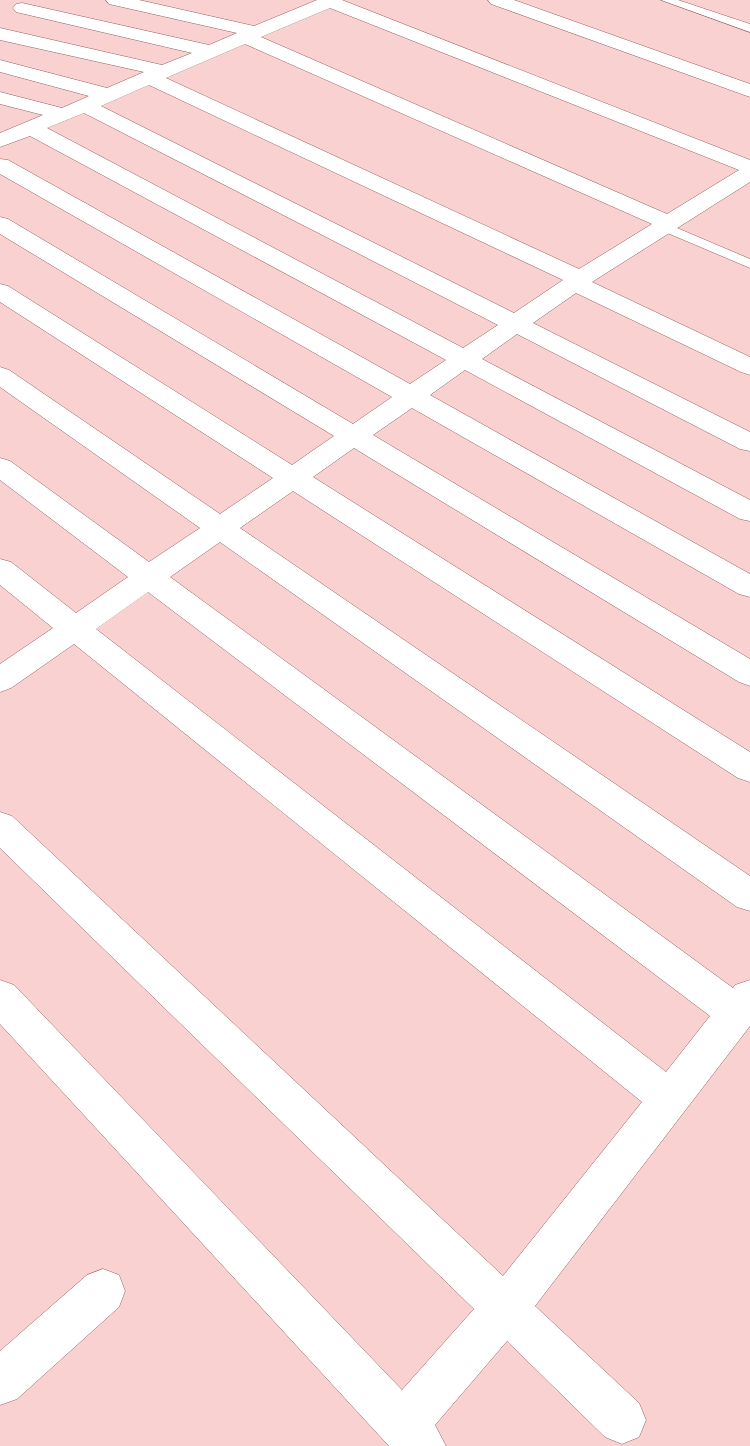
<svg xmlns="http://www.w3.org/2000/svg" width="750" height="1446" font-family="'Roboto Serif',serif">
<rect width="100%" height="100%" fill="#f9d1d1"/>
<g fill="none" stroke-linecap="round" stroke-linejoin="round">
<!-- lane casing -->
<g stroke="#985f60" stroke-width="1">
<g id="lane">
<path d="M 661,0 L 678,0 L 750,24 L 750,32 Z"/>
<path d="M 663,222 L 750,259 L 750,268 L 658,229 L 656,226 L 658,223 Z"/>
</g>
</g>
<!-- street casing -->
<g stroke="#985f60" stroke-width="1">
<g id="street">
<path d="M 106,0 L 139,0 L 254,26 L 317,0 L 342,0 L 750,160 L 750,182 L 592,282 L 750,357 L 750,375 L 741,372 L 576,293 L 533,323 L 750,432 L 750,451 L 740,449 L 517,334 L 482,359 L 750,500 L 750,521 L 740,519 L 465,370 L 430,395 L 750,574 L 750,597 L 739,594 L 412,408 L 373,435 L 750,659 L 750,686 L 739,682 L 354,448 L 313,477 L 750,752 L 750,782 L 738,778 L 293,491 L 240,528 L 750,876 L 750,911 L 737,907 L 220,542 L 170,577 L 733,988 L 735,985 L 750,980 L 750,1026 L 535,1306 L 639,1403 L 646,1420 L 639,1437 L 622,1444 L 605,1437 L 507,1341 L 435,1425 L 446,1446 L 389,1446 L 0,1024 L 0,980 L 14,985 L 402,1390 L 474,1309 L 0,848 L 0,812 L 12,816 L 503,1276 L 642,1102 L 74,644 L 11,688 L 0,692 L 0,664 L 53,628 L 0,585 L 0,559 L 11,562 L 76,613 L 128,577 L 0,480 L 0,458 L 10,461 L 149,562 L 200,528 L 0,387 L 0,367 L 9,370 L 220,514 L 273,478 L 0,302 L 0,284 L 8,286 L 292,465 L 334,436 L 0,234 L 0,217 L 8,219 L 353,424 L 392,397 L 0,174 L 0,159 L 8,160 L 410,384 L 446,360 L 30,136 L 0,147 L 0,133 L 43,115 L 0,104 L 0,92 L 62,108 L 89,96 L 0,72 L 0,60 L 107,88 L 144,72 L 0,40 L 0,28 L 162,65 L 192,53 L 16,12 L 13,8 L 16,4 L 22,3 L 209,45 L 237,33 L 109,4 ZM 330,8 L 739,170 L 667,214 L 261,37 ZM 245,44 L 652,224 L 579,269 L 166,78 ZM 149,85 L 563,280 L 514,313 L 101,106 ZM 84,113 L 498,325 L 463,348 L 47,128 ZM 148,592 L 710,1016 L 666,1072 L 96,629 Z"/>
<path d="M 488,0 L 514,0 L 750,84 L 750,97 L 491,4 Z"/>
<path d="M 103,1269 L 119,1275 L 125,1291 L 119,1307 L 17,1399 L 0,1405 L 0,1351 L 87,1275 Z"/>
</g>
</g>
<!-- lane -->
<use href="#lane" fill="#fff" fill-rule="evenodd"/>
<!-- street -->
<use href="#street" fill="#fff" fill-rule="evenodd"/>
</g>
</svg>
